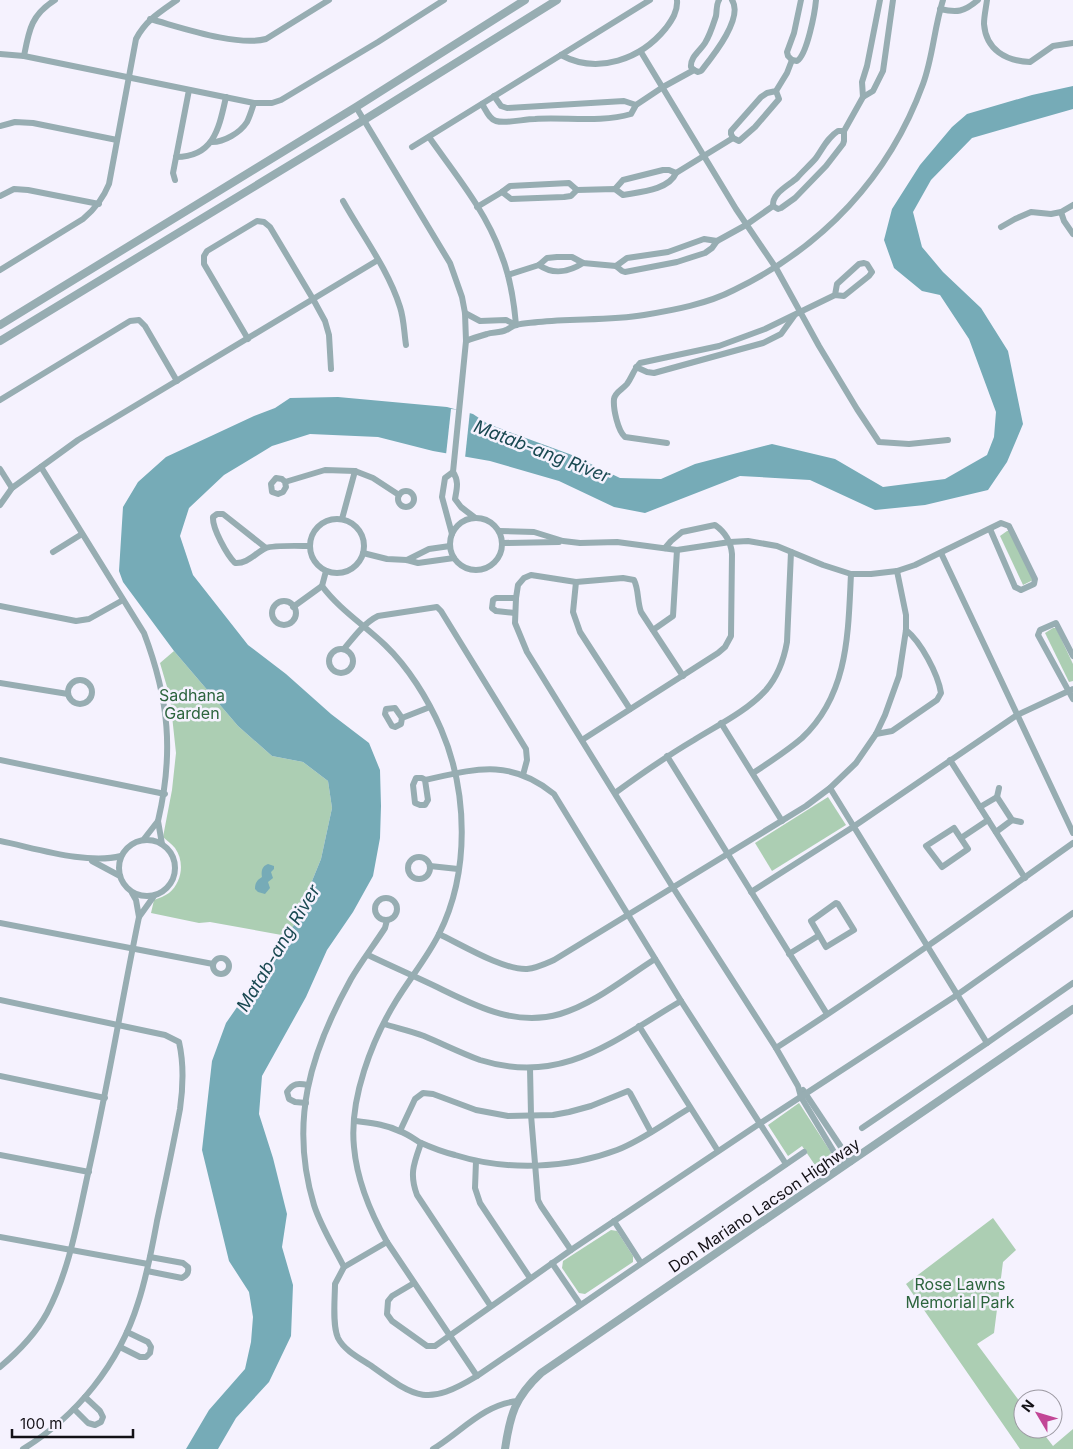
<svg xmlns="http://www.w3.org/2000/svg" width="1073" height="1449" font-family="Inter,sans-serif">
<rect width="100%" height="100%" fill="#f5f2fe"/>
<!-- green -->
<g fill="#acceb3">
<path d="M 1007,531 L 1010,531 L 1033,580 L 1023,585 L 1000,536 Z"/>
<path d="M 1053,628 L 1056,628 L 1073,664 L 1073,681 L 1069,682 L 1045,633 Z"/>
<path d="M 174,651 L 238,726 L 272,756 L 303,762 L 328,781 L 332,808 L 321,859 L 294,925 L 287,936 L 210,922 L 199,923 L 151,913 L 154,900 C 159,898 165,896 169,893 C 182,882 185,862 175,848 C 172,844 167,841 163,837 L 172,790 L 176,753 L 170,697 L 160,663 Z"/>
<path d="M 828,797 L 846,825 L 772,871 L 755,843 Z"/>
<path d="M 799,1103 L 836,1160 L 819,1171 L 802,1146 L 788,1156 L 768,1125 Z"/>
<path d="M 993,1218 L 1016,1250 L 1003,1262 L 994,1333 L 977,1344 L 1023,1406 L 1023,1429 L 1040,1429 L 1053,1446 L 1073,1429 L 1073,1449 L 1020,1449 L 906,1284 Z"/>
<path d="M 611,1230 L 617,1231 L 633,1256 L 633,1262 L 585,1294 L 579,1293 L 562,1268 L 563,1261 Z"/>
</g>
<!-- water -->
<g fill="#76abb7">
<path d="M 1073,86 L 1073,109 L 972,138 L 931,180 L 913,212 L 922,247 L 943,272 L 981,308 L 1008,351 L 1023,424 L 1007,462 L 988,490 L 925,505 L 875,510 L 810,480 L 740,476 L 645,513 L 614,507 L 559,481 L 490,461 L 433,451 L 378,437 L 310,434 L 272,446 L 224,475 L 189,508 L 180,536 L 193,575 L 248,645 L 286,674 L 331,714 L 369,743 L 380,770 L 381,806 L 380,838 L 373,876 L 353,912 L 327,950 L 306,997 L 262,1076 L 259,1114 L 273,1158 L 287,1214 L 282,1247 L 293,1285 L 291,1336 L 269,1382 L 236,1418 L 218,1449 L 186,1449 L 209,1410 L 245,1369 L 251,1342 L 253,1317 L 249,1292 L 229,1261 L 202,1150 L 212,1061 L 226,1023 L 294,925 L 321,859 L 332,808 L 328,781 L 303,762 L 272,756 L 238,726 L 174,651 L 123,582 L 119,571 L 123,507 L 138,482 L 166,457 L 254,416 L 275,408 L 290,398 L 338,397 L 447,407 L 473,414 L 488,424 L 572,455 L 620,478 L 661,479 L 695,464 L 772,444 L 835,459 L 883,487 L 945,479 L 987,455 L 994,437 L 996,412 L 969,339 L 940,295 L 922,291 L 894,268 L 884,240 L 892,209 L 920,165 L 952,127 L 967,114 L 1032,95 Z"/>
<path d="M 268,864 L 274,866 L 274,869 L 271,872 L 273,878 L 268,882 L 270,888 L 265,894 L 258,892 L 255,889 C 255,883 257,880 262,877 C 261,871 262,866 268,864 Z"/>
</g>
<!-- pier -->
<path fill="#f5f2fe" d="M 451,409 L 470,411 L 465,458 L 446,455 Z"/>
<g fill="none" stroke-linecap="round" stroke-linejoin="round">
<!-- minor -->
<g stroke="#97adb2" stroke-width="6">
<path d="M 801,0 L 794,33 L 787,52 L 788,56 L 792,60 L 797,61 C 807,55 815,12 816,0"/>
<path d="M 987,0 C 986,8 984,16 984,24 C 986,50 1006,61 1030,62 L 1053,46 L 1073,43"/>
<path d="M 940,9 C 957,13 964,12 978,0"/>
<path d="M 150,19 C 180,27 237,47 266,39 L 329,0"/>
<path d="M 641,52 L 736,209 L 776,268 L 819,346 L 857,409 L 879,442 L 909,444 L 948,440"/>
<path d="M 0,54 L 24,56 L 254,103 L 272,103 L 281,100 L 378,42 L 444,0"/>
<path d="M 561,55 C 598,75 641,59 666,28 C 672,20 678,11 677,0"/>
<path d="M 24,56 C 29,30 31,15 55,0"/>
<path d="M 694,70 L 691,67 C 690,57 700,51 705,43 C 710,35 713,25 716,16 C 717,10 716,5 719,0"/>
<path d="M 494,96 L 501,106 L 507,108 L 624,101 L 636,105"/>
<path d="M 863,97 L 873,91 L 883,71 L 893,0"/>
<path d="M 482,104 C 486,110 489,119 496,121 C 506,124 524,119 535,119 C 566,117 601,123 631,114 L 636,105 L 663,87 L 694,70 L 698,72 L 701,71 C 712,57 744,18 732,0"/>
<path d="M 356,107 L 450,263 L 462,297 L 465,313 L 466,341 L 453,472 C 459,481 457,488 455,499 L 461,507 L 474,517"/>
<path d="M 0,126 L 15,122 L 33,123 L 117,140"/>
<path d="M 429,137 C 455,174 486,211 501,254 C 510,276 514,301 516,325"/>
<path d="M 733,138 L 731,134 L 731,131 L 761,97 L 767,93 L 776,91 L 787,73 L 792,60"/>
<path d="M 733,138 L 739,141 L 755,127 L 779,99 L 776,91"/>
<path d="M 212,142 C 224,142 240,133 247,122 C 250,116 252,109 254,103"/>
<path d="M 412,147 L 650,0"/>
<path d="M 176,157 C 214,157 219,128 226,97"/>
<path d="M 175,180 L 173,173 L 189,90"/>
<path d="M 615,189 L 623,180 L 663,170 L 669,170 L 676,173"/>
<path d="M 502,192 L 511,199 L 564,197 L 571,196 L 577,190"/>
<path d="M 0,196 L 14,189 L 28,190 L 99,204"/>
<path d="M 343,201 C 362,235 388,269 400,307 C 404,319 404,332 406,345"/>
<path d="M 773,206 C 772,193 788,186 797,178 C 803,171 810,165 816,158 C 823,148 828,137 838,131 L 844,131"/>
<path d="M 477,207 L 502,192 L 510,186 L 569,183 L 577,190 L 615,189 L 623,195 C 639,192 669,190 676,173 L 733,138"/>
<path d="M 1061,212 L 1064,221 L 1073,234"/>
<path d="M 1001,227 L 1015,219 L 1031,212 L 1051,214 L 1061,212 L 1073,205"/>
<path d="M 539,265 C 553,275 569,272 583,263"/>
<path d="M 616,266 L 627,258 L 668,252 L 704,239 L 717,241"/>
<path d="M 0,270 L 83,219 C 95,209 103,199 109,184 L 136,39 C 146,20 160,12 177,0"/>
<path d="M 508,275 L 539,265 L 547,258 L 557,257 L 572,257 L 583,263 L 616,266 L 622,271 L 625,272 L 677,262 L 705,253 L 712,248 L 717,241 L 746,225 L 773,206 L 778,209 L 781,208 L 795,198 L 826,166 L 843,144 L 844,141 L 844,131 L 863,97 L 862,82 L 867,66 L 880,0"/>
<path d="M 465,313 L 480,321 L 506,320 L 516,325"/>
<path d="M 248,339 L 204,264 L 204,256 L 207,251 L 257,221 L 264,222 L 270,227 L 313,299 L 325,321 L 329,335 L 331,369"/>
<path d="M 466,341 C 473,338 480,336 487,334 C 493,332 500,333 506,330 C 509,329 512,326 516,325 C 523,323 531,323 538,322 C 573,318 609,321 644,315 C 674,310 707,304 734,290 C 823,247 889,177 923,84 C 933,57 934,28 943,0"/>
<path d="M 636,367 L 647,372 L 654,373 L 763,343 L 781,334 L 794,316"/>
<path d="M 0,400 L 130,321 L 139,320 L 145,326 L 177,381"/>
<path d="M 667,443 L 625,437 C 618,431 613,409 614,399 C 615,392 623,389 627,384 C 632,377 634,369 640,363 L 719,346 L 765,329 L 835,295 L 844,296 L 869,276 L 872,272 L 867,264 L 864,263 L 859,264 L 837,284 L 835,295"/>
<path d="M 41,467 L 144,633 C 169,699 174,753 158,821"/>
<path d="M 0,469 L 12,488"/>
<path d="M 285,482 L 286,487 L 283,492 L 278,494 L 272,492 L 271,484 L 276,478 L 282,479 L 285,482 L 325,470 L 355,471"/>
<circle cx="406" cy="499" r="8"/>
<path d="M 0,505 L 12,488 L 78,440 L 378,260"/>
<circle cx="476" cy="544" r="26"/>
<circle cx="337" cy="546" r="27"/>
<path d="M 342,519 L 355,471 L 373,478 L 399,495"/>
<path d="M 499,531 L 534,532 L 563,541 L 580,543 L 617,542 L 677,550 L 730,542 L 748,541 L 777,546 L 823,565 L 851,574 L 871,574 L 897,571 L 915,565 L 1001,523 L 1009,526 L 1035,579 L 1034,584 L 1021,590 L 1015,587 L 990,529"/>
<path d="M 452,534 L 442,497 L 445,478 L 453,472"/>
<path d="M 503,543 L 559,542"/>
<path d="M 266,548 L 223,514 L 217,514 L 213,517 C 212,528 227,555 235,563 C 248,564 255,553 266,548 C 274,545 300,546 309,546"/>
<path d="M 53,552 L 82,534"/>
<path d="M 363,553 L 387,559 L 407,560 L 418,563 L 454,558"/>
<path d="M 941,553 L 1073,833"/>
<path d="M 407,560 L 429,549 L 450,546"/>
<path d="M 576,582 L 573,612 L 580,632 L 630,709"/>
<path d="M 322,586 C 339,609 364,625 385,645 C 408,667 428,699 441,729 C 468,792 470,872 439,934 C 427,958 410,978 396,1001 C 372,1040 349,1099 354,1147 C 357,1181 370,1212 387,1242 L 477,1376"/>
<circle cx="284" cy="613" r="12"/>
<path d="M 0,606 L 76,621 L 89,619 L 123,600"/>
<path d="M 293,607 L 322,586 L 326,571"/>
<path d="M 515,613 L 496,611 L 492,608 L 493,600 L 496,598 L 516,598"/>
<path d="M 653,630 L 673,616 L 677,550"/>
<circle cx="341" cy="661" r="12"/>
<path d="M 344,649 C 354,637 364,623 378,616 L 437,607 L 441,611 L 526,749 L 527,760 L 523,775"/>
<path d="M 1073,656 L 1056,623 L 1040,630 L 1038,635 L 1073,699"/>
<path d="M 683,676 L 641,612 C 637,601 639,590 634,580 L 623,578 L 576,582 L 531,575 L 524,578 L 518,585 L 516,598 L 515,623 L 527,652 L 672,886 L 776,1048 L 798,1086 L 801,1097 L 843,1167"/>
<circle cx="80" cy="692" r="12"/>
<path d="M 0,683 L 68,694"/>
<path d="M 402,718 L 395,708 L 386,709 L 385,714 L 392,726 L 395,727 L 401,724 L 402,718 L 430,707"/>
<path d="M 721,723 L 782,821"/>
<path d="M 876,734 L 892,731 L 937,700 L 941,693 C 938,674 921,642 906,630"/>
<path d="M 582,740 L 718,653 L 725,647 L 731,636 L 732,554 C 731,542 725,532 715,525 L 682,532 L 671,541 L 665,548"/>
<path d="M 667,756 L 827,1014"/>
<path d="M 0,760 L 165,794"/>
<path d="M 950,760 L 1025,878"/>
<path d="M 753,773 C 770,762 787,751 802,738 C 849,694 848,632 851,574"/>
<path d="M 425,780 L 428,800 L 425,805 L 420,805 L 415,803 L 413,785 L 416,778 L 422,778 L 425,780 C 475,769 510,758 554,794 L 681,1001 L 786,1164"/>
<path d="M 830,788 L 987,1043"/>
<path d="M 615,793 C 641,774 667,756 694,740 C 718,725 747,711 766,690 C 778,676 784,659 787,642 L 791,552"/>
<path d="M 997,797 L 999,788"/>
<path d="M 980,807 L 997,797 L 1012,820 L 996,832"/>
<path d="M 1012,820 L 1021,822"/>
<path d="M 954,828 L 968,849 L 942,867 L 926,846 Z"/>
<path d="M 961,838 L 988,820"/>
<path d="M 144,839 L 158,821 L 162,844"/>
<circle cx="147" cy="868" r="28"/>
<path d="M 0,841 C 35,848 87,865 121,856"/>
<circle cx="419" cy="868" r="11"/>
<path d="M 92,861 L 120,876"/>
<path d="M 430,866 L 458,869"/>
<path d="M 751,892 L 853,827 L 1017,715 L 1073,689"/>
<path d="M 132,893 L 136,900 L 139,917 L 154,896"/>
<circle cx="386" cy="909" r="11"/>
<path d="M 836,903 L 838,904 L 854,930 L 826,947 L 811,921 Z"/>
<path d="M 0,923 L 213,964"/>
<path d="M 439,934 C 462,945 503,970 527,969 C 537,968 545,964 554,960 L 806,806 L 830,788 L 856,763 L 876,734 L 885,715 L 899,676 L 906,630 L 906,615 L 897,571"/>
<path d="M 789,954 L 818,936"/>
<path d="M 368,955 C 391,966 414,976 437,987 C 476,1006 515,1027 560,1014 C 594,1004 625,978 655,959"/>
<circle cx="221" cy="966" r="8"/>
<path d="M 0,1000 L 165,1035 L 179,1042 C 184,1064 183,1088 180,1109 C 173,1146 165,1184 157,1221 C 152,1248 147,1276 138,1303 C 119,1364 77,1416 23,1449"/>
<path d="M 384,1024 C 397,1028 411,1031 424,1036 C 443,1044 461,1053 480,1060 C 563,1086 614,1040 681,1001"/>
<path d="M 639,1026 L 718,1151"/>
<path d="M 776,1048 C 877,983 975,913 1073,843"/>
<path d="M 530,1068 L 531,1115 L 538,1200 L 541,1206 L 571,1250"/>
<path d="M 0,1076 L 105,1098"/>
<path d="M 803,1090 L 851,1162"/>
<path d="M 306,1103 L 295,1102 L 289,1099 L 287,1092 C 293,1083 298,1083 308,1085"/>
<path d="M 355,1121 C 370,1123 385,1124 399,1131 C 406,1133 413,1138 419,1142 C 430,1147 443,1152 455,1155 C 506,1171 567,1169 617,1150 C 643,1140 666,1122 690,1108"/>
<path d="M 862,1128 L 987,1043 L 1073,983"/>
<path d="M 400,1131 L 415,1099 L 423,1093 L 433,1094 L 476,1110 L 508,1116 L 553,1115 L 569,1112 L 591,1106 L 628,1091 L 630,1093 L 651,1132"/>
<path d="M 421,1143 C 414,1163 409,1174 417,1195 L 490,1305"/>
<path d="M 0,1155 L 89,1172"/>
<path d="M 476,1161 L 475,1188 L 480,1203 L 530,1278"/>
<path d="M 614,1221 L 641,1263"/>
<path d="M 0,1237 L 148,1264"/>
<path d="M 387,1242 L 344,1267 L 335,1284 C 335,1298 332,1325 338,1338 C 344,1350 359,1358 370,1365 C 416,1398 426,1407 477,1376 L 804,1152"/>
<path d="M 552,1263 L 580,1304"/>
<path d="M 344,1267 C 334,1247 321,1227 314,1205 C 289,1122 310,1053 351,979 C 361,962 374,945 385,928 L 387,920"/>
<path d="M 147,1271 L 182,1278 C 187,1275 189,1273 188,1267 L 183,1263 L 150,1257"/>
<path d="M 414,1283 L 392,1296 L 388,1301 L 387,1314 L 392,1321 L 427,1346 L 435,1346 L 571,1250 L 759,1124 L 957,995 L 1073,913"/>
<path d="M 120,1347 L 140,1357 L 146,1357 L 150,1353 L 151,1347 L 148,1342 L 127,1332"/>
<path d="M 0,1367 C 19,1351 35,1335 47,1313 C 69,1271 77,1224 87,1178 C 107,1092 121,1004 139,917"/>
<path d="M 74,1409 L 88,1423 L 95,1425 L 101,1422 L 103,1417 L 100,1411 L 85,1397"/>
<path d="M 433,1449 C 461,1432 484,1404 518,1401"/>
</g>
<!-- tertiary -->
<g stroke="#97adb2" stroke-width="8">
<path d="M 0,325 L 356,107 L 525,0"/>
<path d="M 0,341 L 364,120 L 557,0"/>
<path d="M 505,1449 C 510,1415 515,1397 541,1373 L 1073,1009"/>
</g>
</g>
<g text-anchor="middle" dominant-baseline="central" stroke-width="5" stroke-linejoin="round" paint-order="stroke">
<!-- park labels -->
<g font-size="16" fill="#2c643d" stroke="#f5f2fe">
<text x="192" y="695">Sadhana<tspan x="192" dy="18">Garden</tspan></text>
<text x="960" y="1284">Rose Lawns<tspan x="960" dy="18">Memorial Park</tspan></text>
</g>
<!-- street labels -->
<g font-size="16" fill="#131116" stroke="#f5f2fe">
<text transform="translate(764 1205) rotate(-34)">Don Mariano Lacson Highway</text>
</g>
<!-- water labels -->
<g font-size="18" font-style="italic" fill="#1a4952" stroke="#f5f2fe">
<text transform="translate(542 451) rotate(21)">Matab-ang River</text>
<text transform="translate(278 948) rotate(-59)">Matab-ang River</text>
</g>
</g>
<!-- north arrow -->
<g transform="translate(1038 1414) rotate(308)"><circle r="24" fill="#f5f2fe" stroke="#9b98a1"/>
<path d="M0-4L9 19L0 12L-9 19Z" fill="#c24696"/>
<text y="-8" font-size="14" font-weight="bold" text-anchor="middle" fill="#131116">N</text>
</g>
<!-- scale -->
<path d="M12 1429v8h121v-8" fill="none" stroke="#131116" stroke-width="2.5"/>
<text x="20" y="1429" font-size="15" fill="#131116" stroke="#f5f2fe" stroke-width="4" paint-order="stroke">100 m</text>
</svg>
